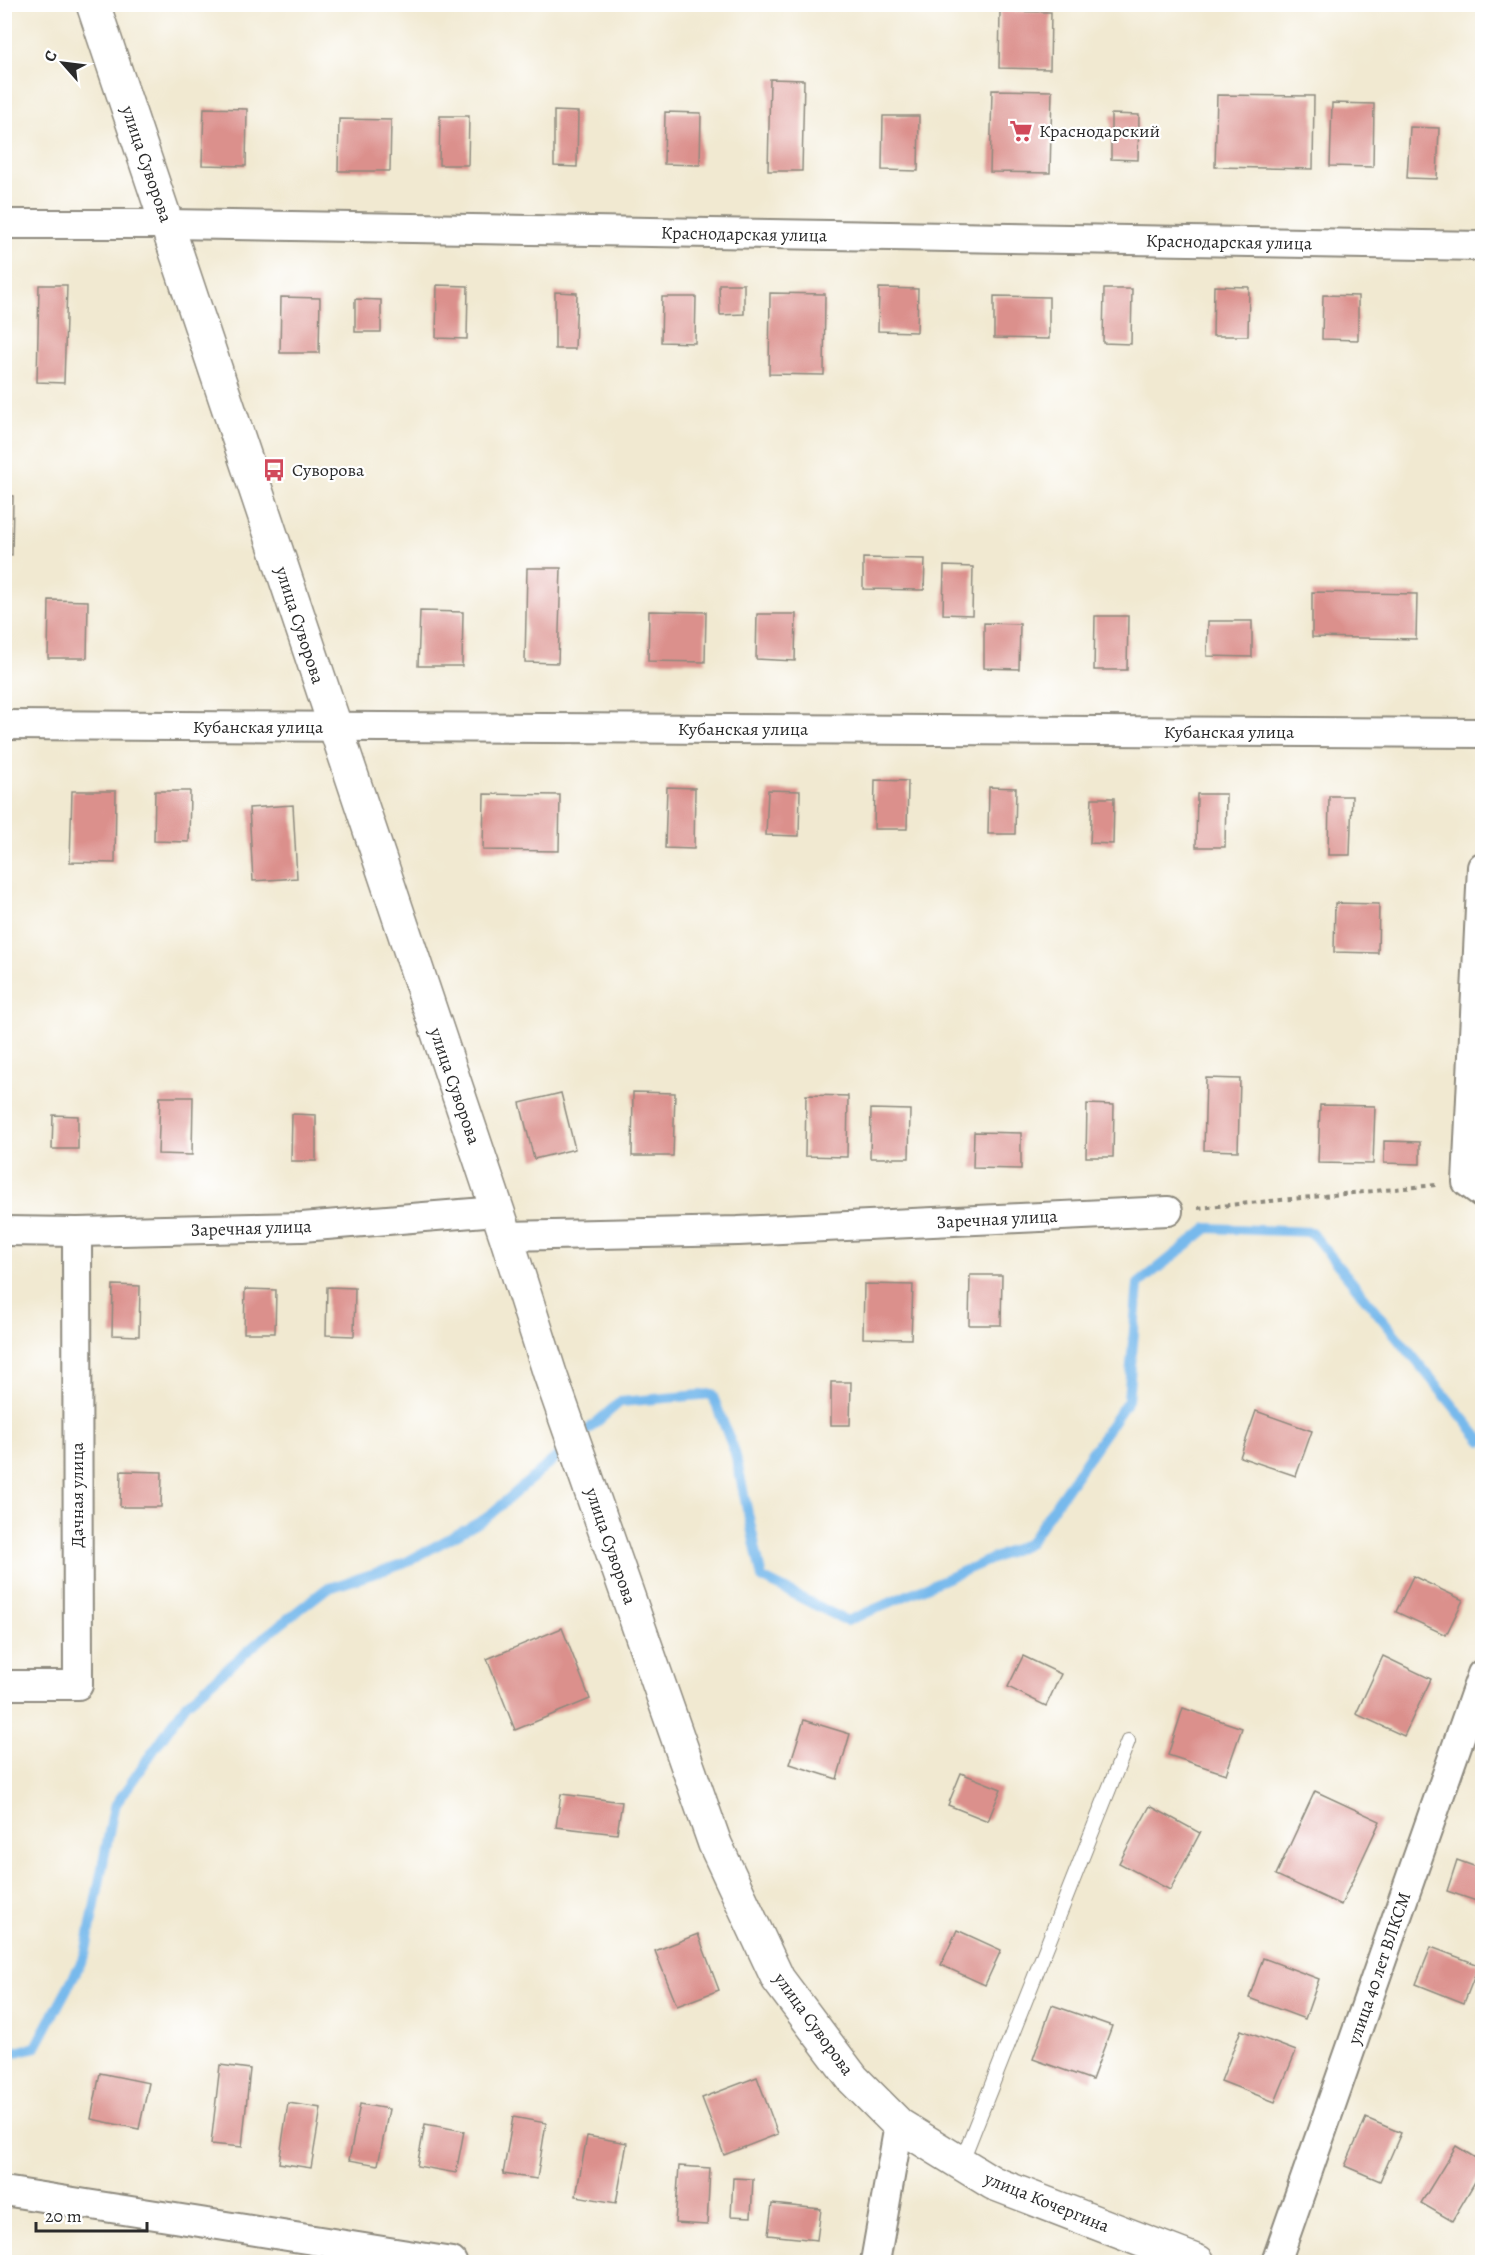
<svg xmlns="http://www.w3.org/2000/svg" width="1487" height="2267" font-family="Alegreya,serif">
<rect width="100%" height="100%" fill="#fff"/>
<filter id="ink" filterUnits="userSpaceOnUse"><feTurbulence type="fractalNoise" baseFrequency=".0167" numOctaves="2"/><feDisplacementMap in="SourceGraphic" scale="12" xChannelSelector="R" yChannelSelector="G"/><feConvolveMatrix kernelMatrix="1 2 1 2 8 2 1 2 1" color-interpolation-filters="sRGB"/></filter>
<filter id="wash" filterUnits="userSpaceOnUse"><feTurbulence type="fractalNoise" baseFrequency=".008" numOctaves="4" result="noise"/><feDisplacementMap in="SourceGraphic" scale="24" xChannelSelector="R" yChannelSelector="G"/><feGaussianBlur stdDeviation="1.35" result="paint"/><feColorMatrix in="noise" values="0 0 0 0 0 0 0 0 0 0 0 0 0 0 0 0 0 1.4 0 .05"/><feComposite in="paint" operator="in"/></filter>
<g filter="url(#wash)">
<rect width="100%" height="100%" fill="#f1e9d1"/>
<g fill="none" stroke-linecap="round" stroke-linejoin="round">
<!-- stream -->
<path stroke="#77b9ec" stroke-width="10" d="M 4,2055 L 36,2047 L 85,1955 L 114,1807 L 186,1704 L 263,1638 L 326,1589 L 403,1564 L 485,1519 L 620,1402 L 712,1394 L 735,1453 L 762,1578 L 847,1621 L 1029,1543 L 1128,1400 L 1138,1284 L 1208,1228 L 1311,1232 L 1482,1441"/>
</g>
<g id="blocks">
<!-- building -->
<g fill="#db908c">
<path d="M 1000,11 L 1051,12 L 1050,69 L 999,68 Z"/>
<path d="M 770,79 L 804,80 L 802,171 L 768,171 Z"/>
<path d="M 992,90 L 1052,91 L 1050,173 L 990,172 Z"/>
<path d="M 1217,95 L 1314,96 L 1313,169 L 1215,167 Z"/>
<path d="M 1332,103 L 1374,104 L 1373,167 L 1330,166 Z"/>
<path d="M 204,108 L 247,109 L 246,166 L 202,165 Z"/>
<path d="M 554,111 L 578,112 L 577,167 L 554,166 Z"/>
<path d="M 665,112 L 701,113 L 700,165 L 664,164 Z"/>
<path d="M 1111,114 L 1139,115 L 1138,160 L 1111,159 Z"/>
<path d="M 440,116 L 469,116 L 468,165 L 439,165 Z"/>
<path d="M 883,116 L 919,116 L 918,171 L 882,170 Z"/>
<path d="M 339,119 L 391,120 L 390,171 L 338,171 Z"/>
<path d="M 1410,127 L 1439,128 L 1437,179 L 1407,178 Z"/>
<path d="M 719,284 L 744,284 L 744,314 L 720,315 Z"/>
<path d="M 39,285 L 67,285 L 64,383 L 37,382 Z"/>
<path d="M 437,285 L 468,286 L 467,339 L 436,338 Z"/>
<path d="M 1214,286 L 1249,287 L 1248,336 L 1213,336 Z"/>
<path d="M 879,288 L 918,289 L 917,332 L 878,331 Z"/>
<path d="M 1104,289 L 1132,289 L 1131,344 L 1103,343 Z"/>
<path d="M 555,292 L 577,293 L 575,349 L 555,349 Z"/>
<path d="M 770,293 L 825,294 L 824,375 L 769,374 Z"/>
<path d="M 1323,295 L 1358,296 L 1358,340 L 1322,339 Z"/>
<path d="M 994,296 L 1049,297 L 1049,339 L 994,338 Z"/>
<path d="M 281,297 L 320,298 L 319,353 L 280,353 Z"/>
<path d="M 662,297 L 696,297 L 695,343 L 661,342 Z"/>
<path d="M 355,299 L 381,300 L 381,332 L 355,332 Z"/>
<path d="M 4,495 L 13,496 L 12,555 L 4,555 Z"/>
<path d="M 863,558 L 925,559 L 924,590 L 863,589 Z"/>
<path d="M 944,566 L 973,567 L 972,615 L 943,614 Z"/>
<path d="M 527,568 L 561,568 L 558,663 L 525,662 Z"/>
<path d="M 1312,592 L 1417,594 L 1416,639 L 1312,637 Z"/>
<path d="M 49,600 L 88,601 L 87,658 L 48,658 Z"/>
<path d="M 420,611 L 463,612 L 462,666 L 418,666 Z"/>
<path d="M 649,611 L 706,612 L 705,662 L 648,661 Z"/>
<path d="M 757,614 L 796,614 L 795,661 L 756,659 Z"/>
<path d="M 1095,616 L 1128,616 L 1127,670 L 1094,670 Z"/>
<path d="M 1208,621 L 1252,621 L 1252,657 L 1207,656 Z"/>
<path d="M 984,623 L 1020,624 L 1019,669 L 984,668 Z"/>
<path d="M 875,780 L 908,781 L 907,829 L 874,829 Z"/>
<path d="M 667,787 L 695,788 L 694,849 L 665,848 Z"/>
<path d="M 989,787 L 1016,788 L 1015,834 L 988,834 Z"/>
<path d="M 768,790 L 800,791 L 799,836 L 766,835 Z"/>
<path d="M 72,791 L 116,791 L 115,863 L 70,862 Z"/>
<path d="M 155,791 L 190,791 L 189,842 L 154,841 Z"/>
<path d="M 484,794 L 560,795 L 559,851 L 483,850 Z"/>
<path d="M 1197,794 L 1226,794 L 1225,847 L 1196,847 Z"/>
<path d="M 1329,796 L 1352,796 L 1350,855 L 1328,855 Z"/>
<path d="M 1092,798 L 1114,798 L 1113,844 L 1090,843 Z"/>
<path d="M 293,805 L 297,878 L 253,881 L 249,808 Z"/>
<path d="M 1335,903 L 1379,904 L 1378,953 L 1334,952 Z"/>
<path d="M 1206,1078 L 1240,1079 L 1238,1151 L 1204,1150 Z"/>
<path d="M 633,1092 L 675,1093 L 673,1156 L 632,1156 Z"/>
<path d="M 561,1093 L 575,1149 L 534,1159 L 520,1103 Z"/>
<path d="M 806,1095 L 848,1096 L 847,1157 L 805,1156 Z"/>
<path d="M 160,1097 L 193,1097 L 192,1155 L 158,1154 Z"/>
<path d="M 1087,1104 L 1114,1105 L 1113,1157 L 1086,1157 Z"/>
<path d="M 1320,1105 L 1375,1106 L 1373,1164 L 1318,1163 Z"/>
<path d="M 871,1109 L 910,1110 L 909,1158 L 870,1158 Z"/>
<path d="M 292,1114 L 316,1115 L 316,1161 L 291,1161 Z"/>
<path d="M 53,1115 L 78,1116 L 78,1149 L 52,1149 Z"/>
<path d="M 974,1132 L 1021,1133 L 1021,1169 L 973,1168 Z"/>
<path d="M 1384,1141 L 1420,1142 L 1420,1164 L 1384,1163 Z"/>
<path d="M 970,1275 L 1002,1275 L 1001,1325 L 969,1325 Z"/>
<path d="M 864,1284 L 913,1285 L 911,1339 L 863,1338 Z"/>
<path d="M 113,1285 L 140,1286 L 139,1336 L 112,1335 Z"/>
<path d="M 327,1287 L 355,1288 L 354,1336 L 326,1335 Z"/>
<path d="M 245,1289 L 276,1290 L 275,1333 L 244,1333 Z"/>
<path d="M 831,1382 L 851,1382 L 850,1425 L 831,1425 Z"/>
<path d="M 1256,1411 L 1312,1431 L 1296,1476 L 1240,1457 Z"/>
<path d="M 121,1471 L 162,1472 L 161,1507 L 120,1507 Z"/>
<path d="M 1413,1576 L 1463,1600 L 1446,1635 L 1396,1612 Z"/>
<path d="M 562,1628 L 590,1699 L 515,1730 L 487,1659 Z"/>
<path d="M 1023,1656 L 1061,1674 L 1046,1706 L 1008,1687 Z"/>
<path d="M 1383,1656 L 1431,1679 L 1404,1736 L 1356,1714 Z"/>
<path d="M 1183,1708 L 1242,1728 L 1226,1774 L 1168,1755 Z"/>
<path d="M 804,1720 L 850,1734 L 837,1779 L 790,1764 Z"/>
<path d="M 961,1773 L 1001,1789 L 988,1821 L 948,1805 Z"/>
<path d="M 1315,1791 L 1380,1821 L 1341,1905 L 1276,1875 Z"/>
<path d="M 561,1794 L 622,1802 L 617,1834 L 556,1827 Z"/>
<path d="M 1150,1806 L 1200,1833 L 1170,1890 L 1119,1863 Z"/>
<path d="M 1457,1860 L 1482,1869 L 1482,1903 L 1447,1891 Z"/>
<path d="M 957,1930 L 1001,1950 L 985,1985 L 941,1965 Z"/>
<path d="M 698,1934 L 719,1990 L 677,2006 L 655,1951 Z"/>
<path d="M 1431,1947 L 1479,1965 L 1464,2003 L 1416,1984 Z"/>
<path d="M 1263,1958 L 1319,1979 L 1305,2019 L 1249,1998 Z"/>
<path d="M 1052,2005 L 1112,2026 L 1092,2080 L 1033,2059 Z"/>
<path d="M 1241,2030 L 1296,2051 L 1275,2102 L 1221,2081 Z"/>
<path d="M 220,2065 L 250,2069 L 242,2147 L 211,2144 Z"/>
<path d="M 100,2073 L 149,2083 L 139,2129 L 91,2119 Z"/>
<path d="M 757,2077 L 778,2134 L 724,2155 L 702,2098 Z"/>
<path d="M 288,2103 L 321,2108 L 311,2168 L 279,2163 Z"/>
<path d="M 360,2104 L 389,2109 L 378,2165 L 349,2160 Z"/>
<path d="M 513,2117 L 546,2123 L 537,2179 L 503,2174 Z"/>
<path d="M 1366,2118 L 1401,2133 L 1380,2181 L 1345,2166 Z"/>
<path d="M 425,2124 L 464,2131 L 456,2173 L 417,2166 Z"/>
<path d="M 587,2136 L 627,2143 L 616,2203 L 576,2196 Z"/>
<path d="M 1456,2146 L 1482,2162 L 1482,2170 L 1452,2221 L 1421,2203 Z"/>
<path d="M 679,2166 L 710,2168 L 707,2225 L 675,2223 Z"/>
<path d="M 733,2178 L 753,2179 L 751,2217 L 731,2216 Z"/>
<path d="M 772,2204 L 821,2209 L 817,2240 L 768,2235 Z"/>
</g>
</g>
</g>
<g filter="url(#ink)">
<use href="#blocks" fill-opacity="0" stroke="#8e8a7e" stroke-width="1.5"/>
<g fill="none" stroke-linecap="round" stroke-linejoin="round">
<!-- lane casing -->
<g stroke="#8e8a7e" stroke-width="16">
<path id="lane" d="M 961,2163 L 1128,1741"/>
</g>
<!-- street casing -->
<g stroke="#8e8a7e" stroke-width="32">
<g id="street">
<path d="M 4,224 L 167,224 L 1482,246"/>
<path d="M 4,725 L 1482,733"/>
<path d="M 1482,867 L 1467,1182 L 1482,1193"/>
<path d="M 4,1231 L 77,1232 L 302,1227 L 497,1211"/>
<path d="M 506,1236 L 738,1231 L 1168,1211"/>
<path d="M 4,1685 L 78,1685 L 77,1232"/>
<path d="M 4,2191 L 452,2262"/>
<path d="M 875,2262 L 899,2125"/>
<path d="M 1276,2262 L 1482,1674"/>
</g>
</g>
<!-- secondary casing -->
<g stroke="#8e8a7e" stroke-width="36">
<path id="secondary" d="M 93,4 L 506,1236 L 550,1374 L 715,1844 L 778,1979 L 853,2079 L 899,2125 L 993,2183 L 1198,2262"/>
</g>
<!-- path -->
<path stroke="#8e8a7e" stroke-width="4" stroke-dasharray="4.5 4.5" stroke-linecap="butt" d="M 1198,1208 L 1436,1185"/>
<!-- lane -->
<use href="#lane" stroke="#fff" stroke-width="14"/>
<!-- street -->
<use href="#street" stroke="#fff" stroke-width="28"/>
<!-- secondary -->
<use href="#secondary" stroke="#fff" stroke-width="33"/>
</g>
</g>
<!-- icons -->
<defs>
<g id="supermarket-bare" transform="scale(1.8)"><path d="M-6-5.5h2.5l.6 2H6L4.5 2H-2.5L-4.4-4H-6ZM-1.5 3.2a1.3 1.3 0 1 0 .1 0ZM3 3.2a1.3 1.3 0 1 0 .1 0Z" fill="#d1495b" stroke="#fff" stroke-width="2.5" paint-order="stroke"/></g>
<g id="bus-bare" transform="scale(1.8)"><path d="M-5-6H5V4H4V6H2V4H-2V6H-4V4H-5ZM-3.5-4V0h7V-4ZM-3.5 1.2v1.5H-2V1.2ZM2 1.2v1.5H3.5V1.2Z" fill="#d1495b" stroke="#fff" stroke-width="2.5" paint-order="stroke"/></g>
</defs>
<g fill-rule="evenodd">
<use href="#supermarket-bare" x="1021" y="131"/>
<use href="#bus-bare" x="274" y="470"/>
</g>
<g text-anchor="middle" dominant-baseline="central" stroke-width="4.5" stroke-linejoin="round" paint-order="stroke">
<!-- poi labels -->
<g font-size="18" fill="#2b2b2b" stroke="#fff" text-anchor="start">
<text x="1039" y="131">Краснодарский</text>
<text x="292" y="470">Суворова</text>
</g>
<!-- street labels -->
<g font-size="18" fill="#2b2b2b" stroke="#fff">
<text transform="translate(147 164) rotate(71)">улица Суворова</text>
<text transform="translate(744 234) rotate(1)">Краснодарская улица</text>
<text transform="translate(1229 242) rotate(1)">Краснодарская улица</text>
<text transform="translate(300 625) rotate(72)">улица Суворова</text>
<text x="258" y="727">Кубанская улица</text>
<text x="743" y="729">Кубанская улица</text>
<text x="1229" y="732">Кубанская улица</text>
<text transform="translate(455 1086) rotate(71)">улица Суворова</text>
<text transform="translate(997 1219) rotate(-3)">Заречная улица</text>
<text transform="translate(251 1228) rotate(-2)">Заречная улица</text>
<text transform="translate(77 1495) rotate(-90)">Дачная улица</text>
<text transform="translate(611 1546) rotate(71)">улица Суворова</text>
<text transform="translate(1379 1968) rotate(-71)">улица 40 лет ВЛКСМ</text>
<text transform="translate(814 2024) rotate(54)">улица Суворова</text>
<text transform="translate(1047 2202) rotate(22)">улица Кочергина</text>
</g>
</g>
<!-- margin -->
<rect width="1487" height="2267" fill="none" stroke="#fff" stroke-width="24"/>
<!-- north arrow -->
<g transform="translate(63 63) rotate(298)" stroke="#ffffff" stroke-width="4.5" paint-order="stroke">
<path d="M0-4.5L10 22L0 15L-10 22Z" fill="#2b2b2b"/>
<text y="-9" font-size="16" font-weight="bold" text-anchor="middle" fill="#2b2b2b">С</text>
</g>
<!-- scale -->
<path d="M36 2222v9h111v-9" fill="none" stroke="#2b2b2b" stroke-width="3"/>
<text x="45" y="2222" font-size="18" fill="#2b2b2b" stroke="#ffffff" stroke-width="4.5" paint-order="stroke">20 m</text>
</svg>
